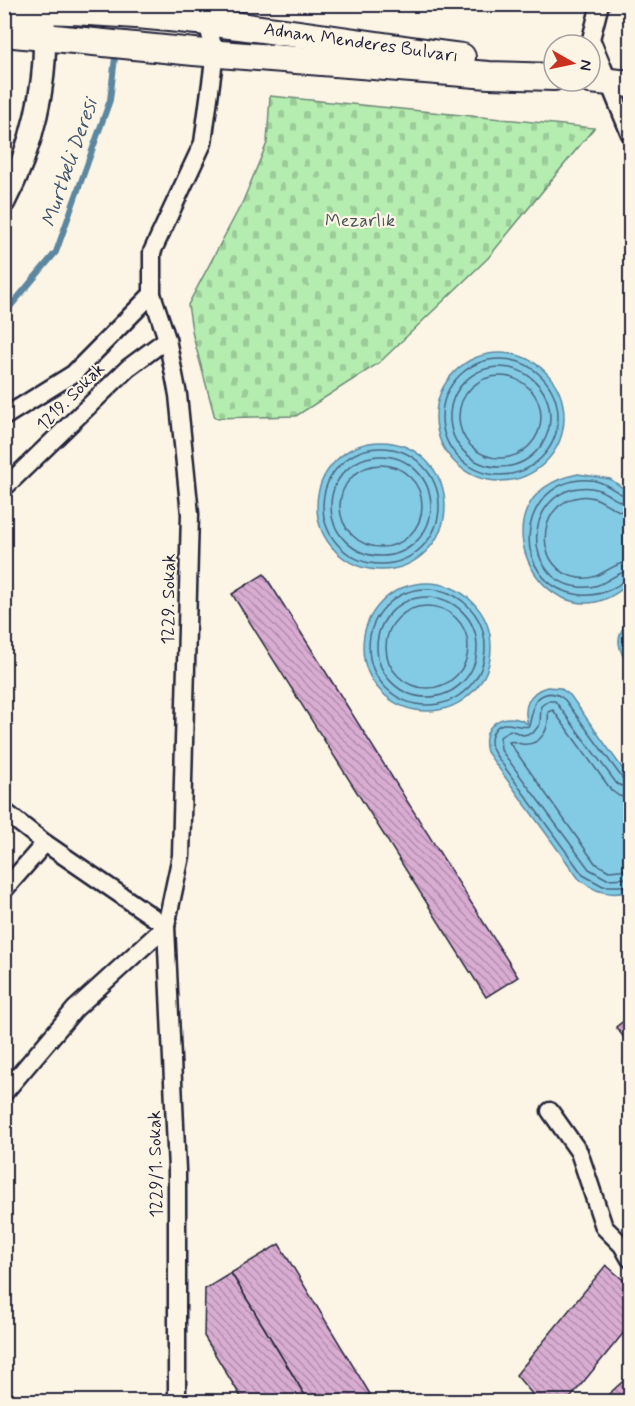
<svg xmlns="http://www.w3.org/2000/svg" width="635" height="1406" font-family="Mynerve,sans-serif">
<defs>
<pattern id="cemetery-stones" width="16" height="16" patternUnits="userSpaceOnUse" patternTransform="scale(1.5)"><rect width="16" height="16" fill="#b5edb0"/><path d="M2 7V4a2 2 0 0 1 4 0v3zM10 15v-3a2 2 0 0 1 4 0v3z" fill="#9bcb98"/></pattern>
<pattern id="building-back-hatch" width="6" height="6" patternUnits="userSpaceOnUse" patternTransform="scale(1.5)"><rect width="6" height="6" fill="#d9add2"/><path d="M-1 5l2 2M0 0l6 6M5-1l2 2" fill="none" stroke="#b08cac"/></pattern>
</defs>
<rect width="100%" height="100%" fill="#fcf5e5"/>
<filter id="ink" filterUnits="userSpaceOnUse"><feTurbulence type="fractalNoise" baseFrequency=".0167" numOctaves="2"/><feDisplacementMap in="SourceGraphic" scale="12" xChannelSelector="R" yChannelSelector="G"/><feConvolveMatrix kernelMatrix="1 2 1 2 8 2 1 2 1" color-interpolation-filters="sRGB"/></filter>
<g filter="url(#ink)">
<!-- cemetery -->
<path fill="url(#cemetery-stones)" stroke="#6c8876" stroke-width="1.5" d="M 270,96 L 594,128 L 488,258 L 379,363 L 296,416 L 215,418 L 193,336 L 188,305 L 243,201 L 267,143 Z"/>
<!-- water -->
<g fill="#83cae4" stroke="#5c87a0" stroke-width="1.5">
<circle cx="500" cy="417" r="64"/>
<circle cx="381" cy="506" r="64"/>
<path d="M 578,474 L 610,479 L 630,493 L 630,582 C 550,660 462,497 578,474 Z"/>
<circle cx="427" cy="647" r="64"/>
<path d="M 630,621 L 630,668 C 619,652 612,635 630,621 Z"/>
<path d="M 547,687 L 560,688 L 570,695 L 630,779 L 630,891 C 611,897 594,892 579,879 L 487,752 C 479,724 506,709 528,724 C 522,707 529,692 547,687 Z"/>
</g>
<g fill="none" stroke-linecap="round" stroke-linejoin="round">
<!-- shore -->
<g stroke="#49657f" stroke-width="1.5">
<circle cx="500" cy="417" r="58"/>
<circle cx="500" cy="417" r="50"/>
<circle cx="500" cy="417" r="41"/>
<circle cx="381" cy="506" r="58"/>
<circle cx="381" cy="506" r="50"/>
<circle cx="381" cy="506" r="41"/>
<path d="M 630,497 C 614,495 606,477 580,480 C 515,487 511,583 575,594 C 589,597 603,594 615,587 C 621,584 624,579 630,578"/>
<path d="M 630,504 C 612,503 604,484 579,488 C 523,495 522,581 579,587 C 605,590 612,572 630,571"/>
<path d="M 630,513 C 611,513 601,493 579,497 C 534,504 534,572 579,578 C 601,581 611,562 630,562"/>
<circle cx="427" cy="647" r="58"/>
<circle cx="427" cy="647" r="50"/>
<circle cx="427" cy="647" r="41"/>
<path d="M 630,782 L 623,779 L 565,700 C 555,691 545,691 535,701 L 529,726 C 517,730 500,714 492,735 C 490,742 491,748 495,754 L 583,875 L 603,886 L 630,886"/>
<path d="M 630,789 L 617,784 L 555,701 L 548,701 L 541,706 L 540,724 L 533,733 L 523,735 L 510,730 L 500,737 L 501,750 L 589,869 L 607,879 L 630,878"/>
<path d="M 630,798 L 619,796 L 612,791 L 553,710 L 548,712 C 550,729 541,746 522,744 C 516,743 514,740 509,742 L 595,863 L 609,871 L 630,869"/>
</g>
<!-- stream -->
<path stroke="#5c87a0" stroke-width="6" d="M 4,314 L 56,252 L 110,100 L 116,49"/>
</g>
<!-- building -->
<g fill="url(#building-back-hatch)" stroke="#22223b" stroke-width="1.5">
<path d="M 264,574 L 518,977 L 486,997 L 232,594 Z"/>
<path d="M 630,1016 L 630,1046 L 616,1027 Z"/>
<path d="M 279,1244 L 370,1394 L 357,1402 L 309,1402 L 231,1273 Z"/>
<path d="M 606,1265 L 630,1286 L 630,1325 L 567,1402 L 539,1402 L 516,1375 Z"/>
<path d="M 231,1273 L 309,1402 L 244,1402 L 204,1336 L 205,1289 Z"/>
<path d="M 630,1375 L 630,1402 L 600,1402 Z"/>
</g>
<g fill="none" stroke-linecap="round" stroke-linejoin="round">
<!-- minor casing -->
<g stroke="#22223b" stroke-width="21">
<g id="minor">
<path d="M 600,4 L 591,39 L 630,134"/>
<path d="M 4,417 L 73,374 L 152,294"/>
<path d="M 4,488 L 128,368 L 167,339"/>
<path d="M 4,811 L 45,843 L 166,926 L 177,1170 L 177,1402"/>
<path d="M 4,890 L 45,843"/>
<path d="M 4,1093 L 75,1009 L 166,926 L 181,856 L 190,514 L 178,395 L 167,339 L 152,294 L 152,252 L 203,143 L 215,53 L 207,23 L 209,4"/>
<path d="M 550,1111 L 579,1152 L 604,1227 L 622,1245 L 630,1259"/>
</g>
</g>
<!-- tertiary casing -->
<g stroke="#22223b" stroke-width="26">
<path id="tertiary" d="M 4,202 C 32,149 48,83 44,23"/>
</g>
<!-- primary casing -->
<g stroke="#22223b" stroke-width="30">
<g id="primary">
<path d="M 4,10 C 157,8 311,37 462,57"/>
<path d="M 4,33 L 194,52 L 489,75 L 554,77"/>
<path d="M 590,80 L 630,84"/>
</g>
</g>
<!-- minor -->
<use href="#minor" stroke="#fcf5e5" stroke-width="16"/>
<!-- tertiary -->
<use href="#tertiary" stroke="#fcf5e5" stroke-width="21"/>
<!-- primary -->
<use href="#primary" stroke="#fcf5e5" stroke-width="26"/>
</g>
</g>
<g text-anchor="middle" dominant-baseline="central" stroke-width="4.5" stroke-linejoin="round" paint-order="stroke">
<!-- street labels -->
<g font-size="18" fill="#22223b" stroke="#fcf5e5">
<text transform="translate(361 43) rotate(8)">Adnan Menderes Bulvarı</text>
<text transform="translate(71 397) rotate(-45)">1219. Sokak</text>
<text transform="translate(169 599) rotate(-89)">1229. Sokak</text>
<text transform="translate(156 1164) rotate(-91)">1229/1. Sokak</text>
</g>
<!-- park labels -->
<g font-size="18" fill="#475558" stroke="#fcf5e5">
<text x="360" y="221">Mezarlık</text>
</g>
<!-- water labels -->
<g font-size="20" font-style="italic" fill="#3f546e" stroke="#fcf5e5">
<text transform="translate(70 163) rotate(-71)">Murtbeli Deresi</text>
</g>
</g>
<!-- margin -->
<rect width="635" height="1406" fill="none" stroke="#fcf5e5" stroke-width="24"/>
<rect x="12" y="12" width="611" height="1382" fill="none" stroke="#22223b" stroke-width="2" filter="url(#ink)"/>
<!-- north arrow -->
<g transform="translate(572 63) rotate(99)"><circle r="28" fill="#fcf5e5" stroke="#a5a1a1" stroke-width="1.5"/>
<path d="M0-4.5L10 22L0 15L-10 22Z" fill="#c8321e"/>
<text y="-9" font-size="16" font-weight="bold" text-anchor="middle" fill="#22223b">N</text>
</g>
</svg>
